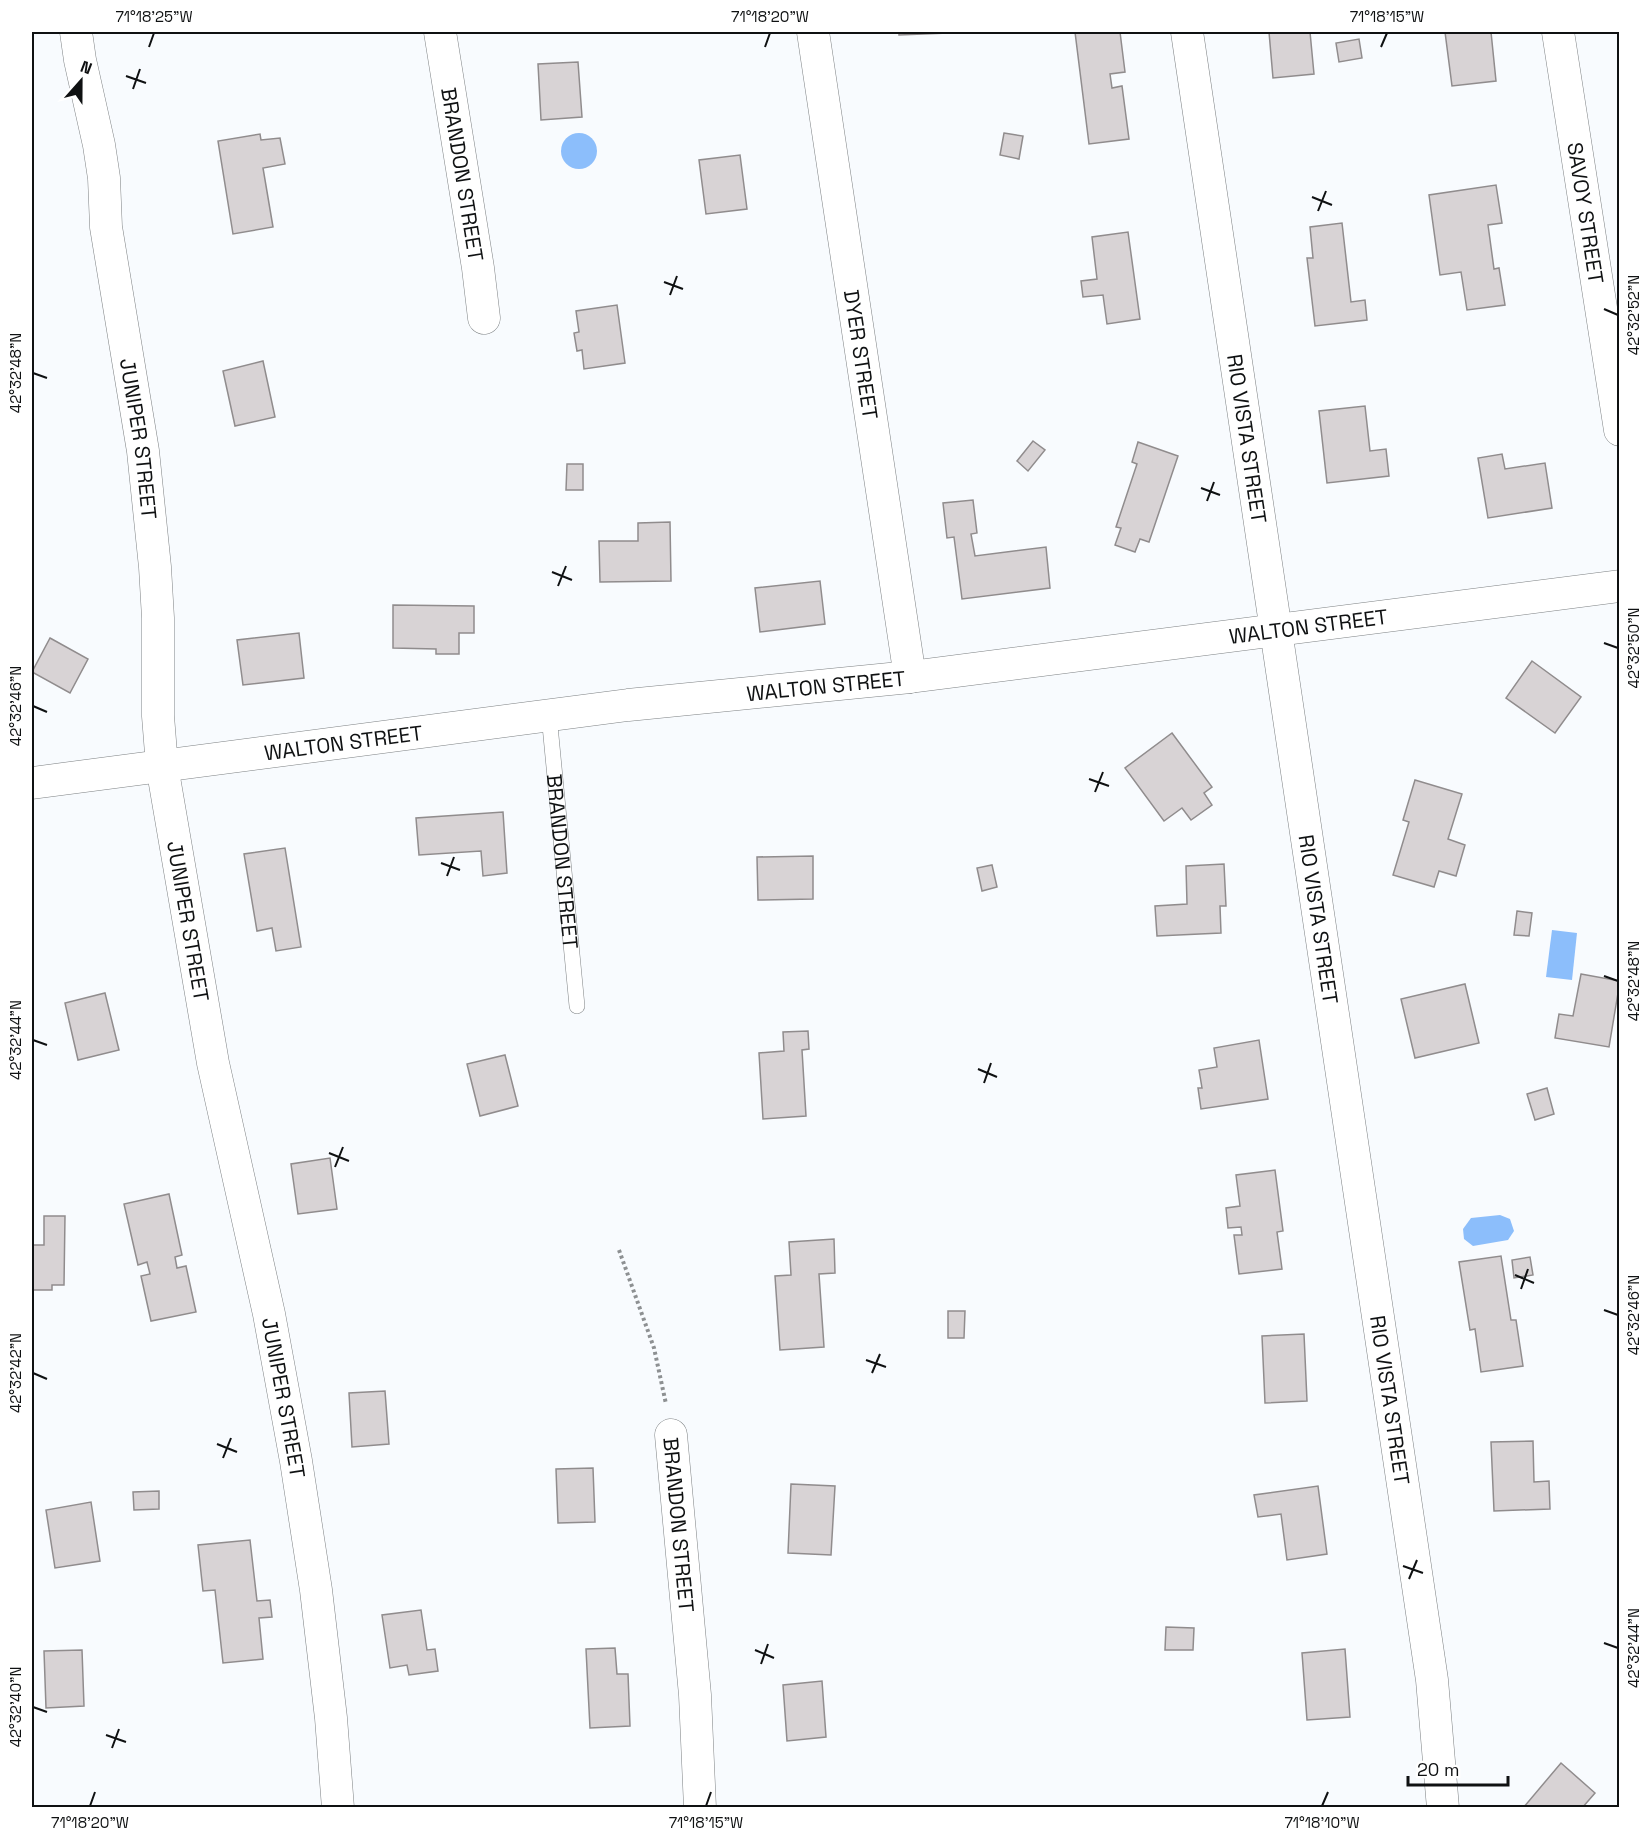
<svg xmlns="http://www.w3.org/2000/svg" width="1651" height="1839" font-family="'Space Grotesk',sans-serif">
<rect width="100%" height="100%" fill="#f8fbfe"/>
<!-- water -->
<g fill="#8cbefb">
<circle cx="579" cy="151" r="18"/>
<path d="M 1552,930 L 1577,933 L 1572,980 L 1546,977 Z"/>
<path d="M 1500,1215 L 1510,1219 L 1514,1231 L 1508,1240 L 1473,1246 L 1464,1239 L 1463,1229 L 1471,1218 Z"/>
</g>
<!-- building -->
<g fill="#d8d3d5" stroke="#908c8d" stroke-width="1.5">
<path d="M 899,32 L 948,32 L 948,33 L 899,35 Z"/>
<path d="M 1075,32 L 1120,32 L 1125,72 L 1110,74 L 1112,88 L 1122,86 L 1129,139 L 1089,144 Z"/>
<path d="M 1269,32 L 1310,32 L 1314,74 L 1273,78 Z"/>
<path d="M 1445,32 L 1491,32 L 1496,81 L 1452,86 Z"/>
<path d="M 1359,39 L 1362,58 L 1339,62 L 1336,43 Z"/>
<path d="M 578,62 L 582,117 L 541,120 L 538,64 Z"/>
<path d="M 1004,133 L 1023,136 L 1019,159 L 1000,155 Z"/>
<path d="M 260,134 L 261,140 L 280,138 L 285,164 L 263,168 L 273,227 L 233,234 L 218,141 Z"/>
<path d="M 740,155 L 747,209 L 706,214 L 699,160 Z"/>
<path d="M 1496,185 L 1502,223 L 1488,225 L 1494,269 L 1499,268 L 1505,305 L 1467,310 L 1461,272 L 1440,275 L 1429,195 Z"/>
<path d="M 1342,223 L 1351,302 L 1365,300 L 1367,320 L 1315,326 L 1307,258 L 1313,258 L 1310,227 Z"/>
<path d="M 1128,232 L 1140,319 L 1107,324 L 1103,295 L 1083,297 L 1081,281 L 1097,279 L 1092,237 Z"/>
<path d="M 617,305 L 625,363 L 584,369 L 582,350 L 577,351 L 574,333 L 579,332 L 576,311 Z"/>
<path d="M 263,361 L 275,417 L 235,426 L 223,371 Z"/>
<path d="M 1365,406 L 1370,451 L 1386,449 L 1389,476 L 1327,483 L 1319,411 Z"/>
<path d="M 1033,441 L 1045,450 L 1028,471 L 1017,461 Z"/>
<path d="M 1138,442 L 1178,456 L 1149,542 L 1140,539 L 1135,552 L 1115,545 L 1121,528 L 1116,527 L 1137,464 L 1132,462 Z"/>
<path d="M 1502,454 L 1505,469 L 1545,463 L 1552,508 L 1488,518 L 1478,458 Z"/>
<path d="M 567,464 L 583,464 L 583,490 L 566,490 Z"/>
<path d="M 973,500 L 977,533 L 971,534 L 975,556 L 1046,547 L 1050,588 L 962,599 L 954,537 L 947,538 L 943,503 Z"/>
<path d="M 670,522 L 671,581 L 600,582 L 599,541 L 638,541 L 638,523 Z"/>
<path d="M 820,581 L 825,624 L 760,632 L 755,588 Z"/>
<path d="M 393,605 L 474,606 L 474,633 L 459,633 L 459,654 L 436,654 L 436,649 L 393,648 Z"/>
<path d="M 299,633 L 304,678 L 243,685 L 237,640 Z"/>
<path d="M 50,638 L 88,659 L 70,693 L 32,672 Z"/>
<path d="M 1532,661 L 1581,697 L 1555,733 L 1506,698 Z"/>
<path d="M 1172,733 L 1212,787 L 1204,793 L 1212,805 L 1191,820 L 1182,808 L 1164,821 L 1125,768 Z"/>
<path d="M 1415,780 L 1462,794 L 1448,839 L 1465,845 L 1456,876 L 1439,871 L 1434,887 L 1393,875 L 1409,822 L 1403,820 Z"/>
<path d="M 503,812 L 507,873 L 483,876 L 481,851 L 419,855 L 416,818 Z"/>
<path d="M 285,848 L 301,947 L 276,951 L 272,928 L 257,931 L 244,854 Z"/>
<path d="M 813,856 L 813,899 L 758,900 L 757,857 Z"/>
<path d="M 1224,864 L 1226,906 L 1220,906 L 1221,933 L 1157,936 L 1155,906 L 1187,904 L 1186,866 Z"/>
<path d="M 992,865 L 997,887 L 982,891 L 977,868 Z"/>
<path d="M 1517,911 L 1532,913 L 1529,936 L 1514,935 Z"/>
<path d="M 1581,974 L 1620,981 L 1609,1047 L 1555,1038 L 1559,1014 L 1573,1016 Z"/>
<path d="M 1465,984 L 1479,1043 L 1415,1058 L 1401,999 Z"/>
<path d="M 105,993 L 119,1050 L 78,1060 L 65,1003 Z"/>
<path d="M 808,1031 L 809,1049 L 802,1050 L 806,1116 L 763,1119 L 759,1053 L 784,1051 L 783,1032 Z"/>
<path d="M 1259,1040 L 1268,1099 L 1201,1109 L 1198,1088 L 1202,1088 L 1199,1070 L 1217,1067 L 1214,1048 Z"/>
<path d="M 505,1055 L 518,1106 L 480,1116 L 467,1064 Z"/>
<path d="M 1547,1088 L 1554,1114 L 1535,1120 L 1527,1094 Z"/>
<path d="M 330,1158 L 337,1209 L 298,1214 L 291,1164 Z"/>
<path d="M 1275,1170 L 1283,1231 L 1277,1232 L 1282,1269 L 1239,1274 L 1234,1235 L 1242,1235 L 1241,1227 L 1228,1228 L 1226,1208 L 1240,1206 L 1236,1175 Z"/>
<path d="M 169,1194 L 182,1255 L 175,1257 L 177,1268 L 186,1266 L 196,1312 L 151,1321 L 141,1276 L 150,1274 L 147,1262 L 138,1265 L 124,1204 Z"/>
<path d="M 44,1216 L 65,1216 L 64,1285 L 52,1285 L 52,1290 L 32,1290 L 32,1245 L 44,1245 Z"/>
<path d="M 834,1239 L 835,1273 L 819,1274 L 824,1347 L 780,1350 L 775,1276 L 791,1275 L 789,1242 Z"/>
<path d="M 1501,1256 L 1511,1320 L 1516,1320 L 1523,1366 L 1481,1372 L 1475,1329 L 1470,1330 L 1459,1262 Z"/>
<path d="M 1530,1257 L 1533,1275 L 1514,1278 L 1512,1260 Z"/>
<path d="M 948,1311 L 965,1311 L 964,1338 L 948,1338 Z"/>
<path d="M 1304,1334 L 1307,1401 L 1265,1403 L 1262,1336 Z"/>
<path d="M 385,1391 L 389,1444 L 352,1447 L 349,1393 Z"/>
<path d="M 1533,1441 L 1534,1482 L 1549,1481 L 1550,1509 L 1494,1511 L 1491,1442 Z"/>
<path d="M 593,1468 L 595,1522 L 558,1523 L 556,1469 Z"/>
<path d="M 791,1484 L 835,1486 L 831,1555 L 788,1553 Z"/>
<path d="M 1318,1486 L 1327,1554 L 1287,1560 L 1281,1514 L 1258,1517 L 1254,1495 Z"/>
<path d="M 159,1491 L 159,1509 L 134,1510 L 133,1492 Z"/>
<path d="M 91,1502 L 100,1561 L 55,1568 L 46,1510 Z"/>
<path d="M 250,1540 L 257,1601 L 270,1600 L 272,1617 L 259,1618 L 263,1659 L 223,1663 L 215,1590 L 203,1591 L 198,1545 Z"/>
<path d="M 421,1610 L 427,1650 L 435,1649 L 438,1671 L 409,1675 L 407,1665 L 390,1668 L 382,1615 Z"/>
<path d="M 1166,1627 L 1194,1628 L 1193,1650 L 1165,1650 Z"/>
<path d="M 615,1648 L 617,1674 L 628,1674 L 630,1726 L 590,1728 L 586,1649 Z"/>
<path d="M 1345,1649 L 1350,1717 L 1307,1720 L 1302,1653 Z"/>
<path d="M 82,1650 L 84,1706 L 46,1708 L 44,1651 Z"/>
<path d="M 822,1681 L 826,1737 L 787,1741 L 783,1685 Z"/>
<path d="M 1561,1763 L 1595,1793 L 1582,1808 L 1523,1808 Z"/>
</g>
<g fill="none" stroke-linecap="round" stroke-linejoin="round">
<!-- lane casing -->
<g stroke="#7d8183" stroke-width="16">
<g id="lane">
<path id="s1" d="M 549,715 L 577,1006"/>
</g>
</g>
<!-- street casing -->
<g stroke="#7d8183" stroke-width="33">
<g id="street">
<path id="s2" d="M 76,32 L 80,60 L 99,145 L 104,178 L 106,227 L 143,451 L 155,567 L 158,618 L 158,716 L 162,766 L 213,1063 L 269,1314 L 296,1461 L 316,1590 L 331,1718 L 338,1808"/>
<path id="s3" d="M 440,32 L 478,268 L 484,318"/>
<path id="s4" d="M 813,32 L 910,677"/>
<path id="s5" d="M 1187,32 L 1432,1680 L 1443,1808"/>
<path id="s6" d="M 1558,32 L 1620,430"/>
<path id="s7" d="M 32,783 L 628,705 L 910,677 L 1620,586"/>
<path id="s8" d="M 671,1435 L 695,1695 L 700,1808"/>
</g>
</g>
<!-- path -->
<path stroke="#8d9092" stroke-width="4" stroke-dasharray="3 3" stroke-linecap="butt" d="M 619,1250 L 654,1348 L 666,1404"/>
<!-- lane -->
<use href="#lane" stroke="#fff" stroke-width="15"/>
<!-- street -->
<use href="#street" stroke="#fff" stroke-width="32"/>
</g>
<!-- ticks -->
<path fill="none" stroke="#0f1112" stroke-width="2" d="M 149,47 L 154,33M 765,47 L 770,33M 1381,47 L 1387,33M 126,76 L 146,83M 133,89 L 140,69M 1312,197 L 1332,205M 1318,211 L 1326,191M 664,282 L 683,289M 670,295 L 677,276M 1604,309 L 1618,315M 33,373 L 47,378M 1201,488 L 1220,495M 1207,501 L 1214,482M 552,572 L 572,580M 558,586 L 566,566M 1604,643 L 1618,648M 33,706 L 47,712M 1089,779 L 1109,786M 1095,792 L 1103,772M 441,863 L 460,870M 447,876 L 454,857M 1604,976 L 1618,981M 33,1040 L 47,1045M 978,1069 L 997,1077M 984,1083 L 991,1063M 329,1153 L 349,1161M 335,1167 L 343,1147M 1515,1275 L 1534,1283M 1521,1289 L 1528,1269M 1604,1310 L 1618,1315M 866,1360 L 886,1367M 33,1373 L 47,1379M 872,1373 L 880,1354M 217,1444 L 237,1452M 223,1458 L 231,1438M 1403,1566 L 1423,1573M 1409,1579 L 1417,1560M 1604,1643 L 1618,1648M 755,1650 L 774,1658M 761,1664 L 768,1644M 33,1707 L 47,1712M 106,1735 L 126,1742M 112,1748 L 119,1729M 90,1806 L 95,1792M 706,1806 L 711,1792M 1322,1806 L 1328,1792"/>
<g text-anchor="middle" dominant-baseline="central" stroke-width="4.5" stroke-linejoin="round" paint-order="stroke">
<!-- street labels -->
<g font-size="21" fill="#0f1112" stroke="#fff">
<text stroke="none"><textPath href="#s3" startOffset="144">BRANDON STREET</textPath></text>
<text stroke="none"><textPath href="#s6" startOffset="183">SAVOY STREET</textPath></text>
<text stroke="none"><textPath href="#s4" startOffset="326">DYER STREET</textPath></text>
<text stroke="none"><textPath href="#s5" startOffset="411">RIO VISTA STREET</textPath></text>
<text stroke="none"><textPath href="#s2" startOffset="412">JUNIPER STREET</textPath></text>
<text stroke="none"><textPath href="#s7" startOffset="1286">WALTON STREET</textPath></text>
<text stroke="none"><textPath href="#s7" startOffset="800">WALTON STREET</textPath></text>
<text stroke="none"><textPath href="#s7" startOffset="314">WALTON STREET</textPath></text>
<text stroke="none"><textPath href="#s1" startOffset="147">BRANDON STREET</textPath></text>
<text stroke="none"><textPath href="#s5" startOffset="897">RIO VISTA STREET</textPath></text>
<text stroke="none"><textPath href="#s2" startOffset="898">JUNIPER STREET</textPath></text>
<text stroke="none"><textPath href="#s2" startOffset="1384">JUNIPER STREET</textPath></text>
<text stroke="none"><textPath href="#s5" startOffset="1383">RIO VISTA STREET</textPath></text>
<text stroke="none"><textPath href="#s8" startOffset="90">BRANDON STREET</textPath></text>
</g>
</g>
<!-- border -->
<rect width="1651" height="1839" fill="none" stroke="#ffffff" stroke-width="66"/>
<!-- north arrow -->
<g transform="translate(81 81) rotate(21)" stroke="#ffffff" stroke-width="4.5" paint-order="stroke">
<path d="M0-4.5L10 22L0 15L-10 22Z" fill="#0f1112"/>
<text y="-9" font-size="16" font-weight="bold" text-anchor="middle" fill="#0f1112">N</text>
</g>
<!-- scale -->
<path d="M1408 1776v9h100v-9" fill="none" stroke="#0f1112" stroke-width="3"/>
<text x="1417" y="1776" font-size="18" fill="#0f1112" stroke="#ffffff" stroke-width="4.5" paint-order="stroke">20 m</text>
<rect x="33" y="33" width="1585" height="1773" fill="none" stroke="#0f1112" stroke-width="2"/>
<g font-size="15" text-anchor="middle" fill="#0f1112">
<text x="154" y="22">71°18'25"W</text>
<text x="770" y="22">71°18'20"W</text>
<text x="1387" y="22">71°18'15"W</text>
<text transform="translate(1634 315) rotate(-90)" y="5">42°32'52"N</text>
<text transform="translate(16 373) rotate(-90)" y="5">42°32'48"N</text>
<text transform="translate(1634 648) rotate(-90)" y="5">42°32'50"N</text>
<text transform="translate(16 706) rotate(-90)" y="5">42°32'46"N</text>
<text transform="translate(1634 981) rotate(-90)" y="5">42°32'48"N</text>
<text transform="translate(16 1040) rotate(-90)" y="5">42°32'44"N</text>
<text transform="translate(1634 1315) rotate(-90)" y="5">42°32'46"N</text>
<text transform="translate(16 1373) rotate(-90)" y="5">42°32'42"N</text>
<text transform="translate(1634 1648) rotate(-90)" y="5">42°32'44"N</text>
<text transform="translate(16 1707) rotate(-90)" y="5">42°32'40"N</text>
<text x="90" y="1828">71°18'20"W</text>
<text x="706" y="1828">71°18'15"W</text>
<text x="1322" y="1828">71°18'10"W</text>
</g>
</svg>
